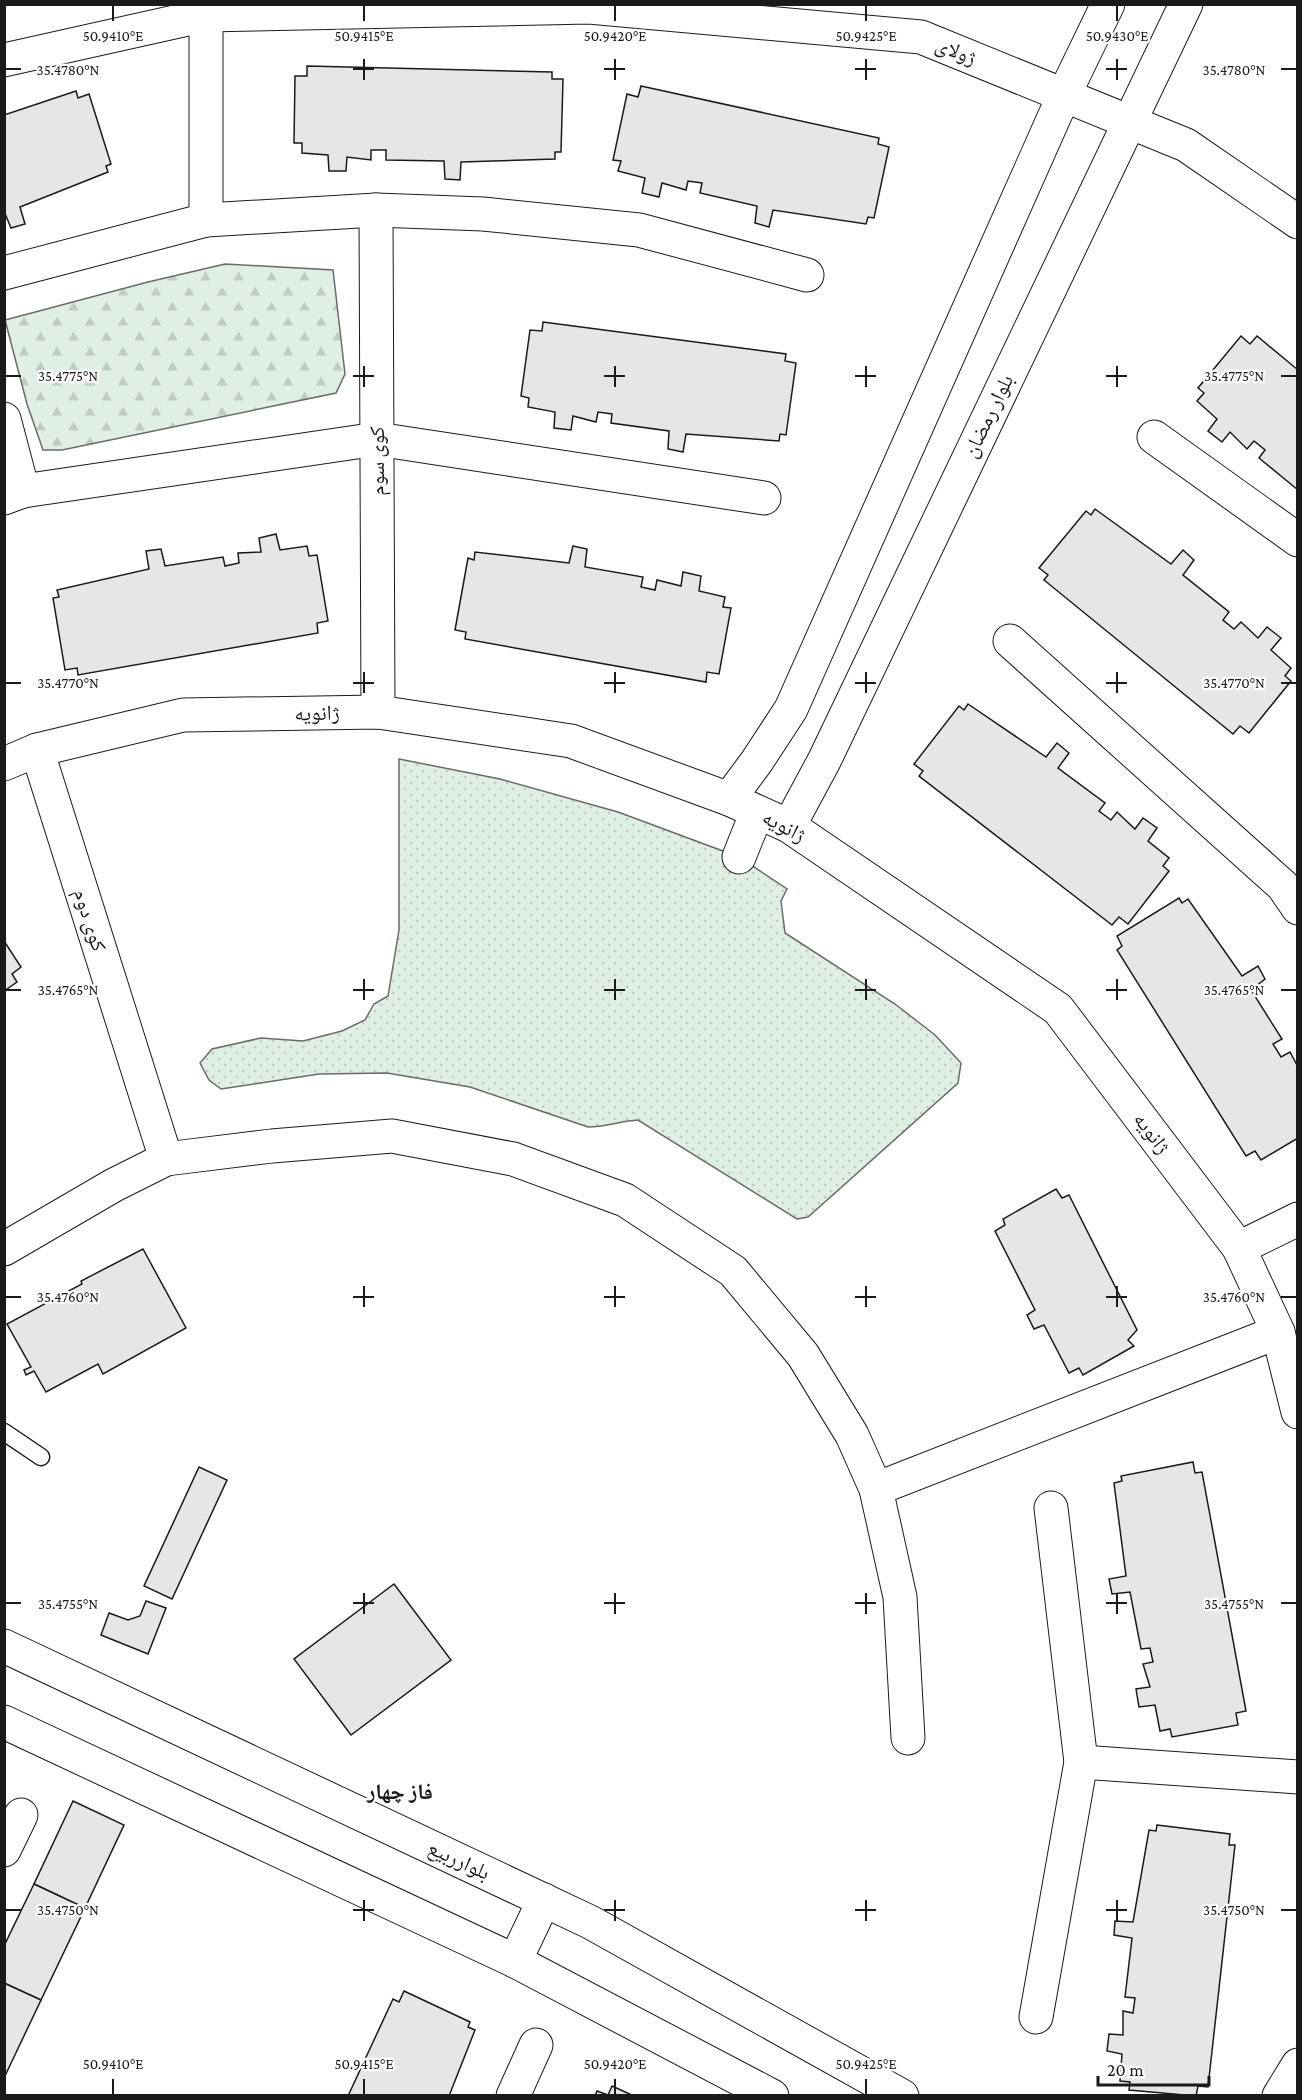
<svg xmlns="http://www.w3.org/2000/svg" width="1302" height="2100" font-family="'Crimson Pro','Noto Naskh Arabic',serif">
<defs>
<pattern id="grass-dots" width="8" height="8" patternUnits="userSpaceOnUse" patternTransform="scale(1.5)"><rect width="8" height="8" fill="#e0efe3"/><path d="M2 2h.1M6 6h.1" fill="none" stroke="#c0ccc2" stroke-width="1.8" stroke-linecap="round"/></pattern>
<pattern id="forest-firs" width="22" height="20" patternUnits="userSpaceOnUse" patternTransform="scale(1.5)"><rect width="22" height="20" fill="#e0efe3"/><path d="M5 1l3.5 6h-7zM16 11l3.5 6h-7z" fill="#c0ccc2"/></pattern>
</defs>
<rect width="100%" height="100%" fill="#fff"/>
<!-- grass -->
<path fill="url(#grass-dots)" stroke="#6a6a6a" stroke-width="1.5" d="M 399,759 L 500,779 L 618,812 L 739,857 L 787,889 L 781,901 L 785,933 L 895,1004 L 935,1035 L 961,1063 L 958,1083 L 808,1217 L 797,1219 L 638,1120 C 621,1121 605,1127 588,1127 L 470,1087 L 387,1073 L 319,1074 L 221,1089 L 209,1080 L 200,1063 L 212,1049 L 261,1038 L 303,1041 L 342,1031 L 365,1020 L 374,1004 L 388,996 L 399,930 Z"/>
<!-- forest -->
<path fill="url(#forest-firs)" stroke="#6a6a6a" stroke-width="1.5" d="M 225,264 L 333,270 L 345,374 L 336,393 L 62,450 L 43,450 L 27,404 L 5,320 L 148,282 Z"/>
<!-- building -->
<g fill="#e6e6e6" stroke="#1a1a1a" stroke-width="1.5">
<path d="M 307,66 L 552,72 L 552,79 L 563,79 L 561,152 L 555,152 L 555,159 L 461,162 L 460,180 L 445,179 L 444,161 L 386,160 L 386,150 L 371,150 L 371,160 L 347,157 L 346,171 L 329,171 L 328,155 L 302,153 L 302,143 L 294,143 L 295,76 L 307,76 Z"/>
<path d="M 641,86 L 879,138 L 878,144 L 889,147 L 874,218 L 868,217 L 866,224 L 773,210 L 769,227 L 755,223 L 757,206 L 700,193 L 702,183 L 688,181 L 686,190 L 662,183 L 659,197 L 642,193 L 645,178 L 618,171 L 621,161 L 613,160 L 627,94 L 638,97 Z"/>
<path d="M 76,91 L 78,98 L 89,94 L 111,164 L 106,166 L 108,172 L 20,207 L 25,224 L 11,228 L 4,211 L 4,115 Z"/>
<path d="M 543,322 L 786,354 L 785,361 L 796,363 L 786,435 L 780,434 L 779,441 L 686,434 L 683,452 L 668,449 L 669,431 L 611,423 L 612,414 L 598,412 L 596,422 L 573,416 L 571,430 L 554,428 L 555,412 L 528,407 L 529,398 L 521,396 L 530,330 L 542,331 Z"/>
<path d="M 1241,336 L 1250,344 L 1257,336 L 1298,370 L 1298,490 L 1259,458 L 1265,450 L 1254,441 L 1247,449 L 1230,432 L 1222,442 L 1208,431 L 1217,419 L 1197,401 L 1204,393 L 1198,388 Z"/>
<path d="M 1095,509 L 1171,564 L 1183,550 L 1194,560 L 1183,575 L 1229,612 L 1223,620 L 1234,629 L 1241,622 L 1258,638 L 1267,627 L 1281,638 L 1271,650 L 1291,668 L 1285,676 L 1291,681 L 1249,733 L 1240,726 L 1233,734 L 1044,580 L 1048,575 L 1039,568 L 1086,511 L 1091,515 Z"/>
<path d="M 276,534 L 280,550 L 307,546 L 309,556 L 317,555 L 328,621 L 317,623 L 318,633 L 78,675 L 77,668 L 65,670 L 53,598 L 59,597 L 57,590 L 149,569 L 146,551 L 161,549 L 165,566 L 223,557 L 225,566 L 239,563 L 238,553 L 261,552 L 259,538 Z"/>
<path d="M 573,546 L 587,549 L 585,567 L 643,577 L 641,587 L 655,590 L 657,580 L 681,586 L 683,572 L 701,576 L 699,591 L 725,597 L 723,607 L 731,608 L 719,674 L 707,672 L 706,682 L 465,639 L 466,632 L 455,630 L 468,558 L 474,560 L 475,552 L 569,563 Z"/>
<path d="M 968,704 L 1046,757 L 1057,743 L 1069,753 L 1058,768 L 1105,803 L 1099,811 L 1111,820 L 1117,812 L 1135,829 L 1143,818 L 1157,828 L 1148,841 L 1169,858 L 1163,866 L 1169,871 L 1128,924 L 1119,917 L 1112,925 L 919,776 L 923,771 L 914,764 L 959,706 L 964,710 Z"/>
<path d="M 1179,898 L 1182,903 L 1188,899 L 1242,976 L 1258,966 L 1265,979 L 1251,990 L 1282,1039 L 1273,1044 L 1281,1057 L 1290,1052 L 1298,1067 L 1298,1138 L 1261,1160 L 1255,1151 L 1246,1156 L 1117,950 L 1122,946 L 1117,936 Z"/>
<path d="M 4,941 L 21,967 L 12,974 L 17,982 L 4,991 Z"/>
<path d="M 1056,1189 L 1062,1198 L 1069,1195 L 1137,1330 L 1128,1340 L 1134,1346 L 1083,1375 L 1079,1368 L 1069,1373 L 1044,1325 L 1034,1329 L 1027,1315 L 1035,1310 L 995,1231 L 1005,1225 L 1003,1219 Z"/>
<path d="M 143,1249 L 186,1328 L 103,1374 L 98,1364 L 46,1392 L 34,1371 L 26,1375 L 24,1370 L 31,1367 L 7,1324 L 82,1284 L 81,1281 Z"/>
<path d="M 1193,1462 L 1195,1473 L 1202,1472 L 1246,1711 L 1236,1713 L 1238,1725 L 1172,1737 L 1170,1729 L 1160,1731 L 1155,1705 L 1139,1707 L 1136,1689 L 1150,1687 L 1143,1664 L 1153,1662 L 1150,1648 L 1141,1649 L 1130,1592 L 1112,1594 L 1109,1579 L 1126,1576 L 1114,1483 L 1122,1481 L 1121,1476 Z"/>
<path d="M 199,1467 L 227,1480 L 172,1599 L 144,1586 Z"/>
<path d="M 394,1584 L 451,1660 L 351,1735 L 294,1659 Z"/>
<path d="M 146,1601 L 166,1608 L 148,1654 L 101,1635 L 109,1613 L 128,1620 L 140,1616 Z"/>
<path d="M 73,1801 L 124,1825 L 85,1908 L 34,1884 Z"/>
<path d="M 1157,1825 L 1230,1834 L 1229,1845 L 1235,1845 L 1208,2087 L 1198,2086 L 1196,2096 L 1129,2090 L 1130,2082 L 1120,2081 L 1122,2054 L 1107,2051 L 1109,2034 L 1123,2035 L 1123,2011 L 1133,2013 L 1135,1998 L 1125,1997 L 1132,1938 L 1114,1935 L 1115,1921 L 1133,1922 L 1149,1830 L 1156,1831 Z"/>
<path d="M 34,1884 L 85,1908 L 41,2000 L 4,1983 L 4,1946 Z"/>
<path d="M 4,1983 L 41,2000 L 4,2078 Z"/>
<path d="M 404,1991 L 470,2022 L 468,2027 L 475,2030 L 449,2096 L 348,2096 L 393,1999 L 399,2002 Z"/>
<path d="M 612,2086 L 634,2096 L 595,2096 L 597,2091 L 608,2095 Z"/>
</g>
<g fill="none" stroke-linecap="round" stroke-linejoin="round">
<!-- service casing -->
<g stroke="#1a1a1a" stroke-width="19">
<path id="service" d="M 4,1432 L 41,1457"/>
</g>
<!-- minor casing -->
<g stroke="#1a1a1a" stroke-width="35">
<g id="minor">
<path d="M 205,4 L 206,15 L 206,220 L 376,210 L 483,214 L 639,230 L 807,275"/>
<path d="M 4,60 L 206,15 L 589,7 L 921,37 L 1186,145 L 1298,222"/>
<path d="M 376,210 L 378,712"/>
<path d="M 4,273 L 206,220"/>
<path d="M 4,419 L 23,491"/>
<path d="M 1154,437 L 1298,540"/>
<path d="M 4,498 L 23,491 L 377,439 L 764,498"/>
<path d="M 1010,641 L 1283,886 L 1298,908"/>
<path d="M 37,750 L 166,1159"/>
<path d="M 4,764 L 37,750 L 183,715 L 378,712 L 571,741 L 729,799 L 789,826 L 1058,1009 L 1239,1248 L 1278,1332 L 1298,1412"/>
<path d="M 729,799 L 757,761 L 791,709 L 1064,95 L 1108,4"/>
<path d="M 789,826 L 824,761 L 1186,4"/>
<path d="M 739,857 L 757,812"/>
<path d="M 1239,1248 L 1298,1219"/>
<path d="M 4,1249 L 114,1185 L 166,1159 L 272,1146 L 392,1136 L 513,1159 L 625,1200 L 733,1271 L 803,1355 L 852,1435 L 876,1489 L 900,1597 L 908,1738"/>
<path d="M 876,1489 L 1278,1332"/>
<path d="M 4,1646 L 590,1922 L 902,2096"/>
<path d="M 4,1722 L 515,1961 L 772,2096"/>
<path d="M 1081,1762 L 1298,1777"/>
<path d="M 4,1850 L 21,1815"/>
<path d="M 515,1961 L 544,1900"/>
<path d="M 1036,2017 L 1081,1762 L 1051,1508"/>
<path d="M 513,2096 L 536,2045"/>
<path d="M 1279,2096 L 1298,2065"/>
</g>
</g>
<!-- service -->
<use href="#service" stroke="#fff" stroke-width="16"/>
<!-- minor -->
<use href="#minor" stroke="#fff" stroke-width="33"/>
</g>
<!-- ticks -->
<path fill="none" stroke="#1a1a1a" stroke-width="2" d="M 113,6 L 113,21M 364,6 L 364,21M 615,6 L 615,21M 866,6 L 866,21M 1117,6 L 1117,21M 364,59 L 364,80M 615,59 L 615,80M 866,59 L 866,80M 1117,59 L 1117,80M 6,69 L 21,69M 353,69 L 374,69M 604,69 L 625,69M 855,69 L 876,69M 1106,69 L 1127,69M 1281,69 L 1296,69M 364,366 L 364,387M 615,366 L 615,387M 866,366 L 866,387M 1117,366 L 1117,387M 6,376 L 21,376M 353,376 L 374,376M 604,376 L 625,376M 855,376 L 876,376M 1106,376 L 1127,376M 1281,376 L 1296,376M 364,672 L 364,693M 615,672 L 615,693M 866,672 L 866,693M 1117,672 L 1117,693M 6,683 L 21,683M 353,683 L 374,683M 604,683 L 625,683M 855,683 L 876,683M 1106,683 L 1127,683M 1281,683 L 1296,683M 364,979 L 364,1000M 615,979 L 615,1000M 866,979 L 866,1000M 1117,979 L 1117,1000M 6,990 L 21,990M 353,990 L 374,990M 604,990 L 625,990M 855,990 L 876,990M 1106,990 L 1127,990M 1281,990 L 1296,990M 364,1286 L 364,1307M 615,1286 L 615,1307M 866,1286 L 866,1307M 1117,1286 L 1117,1307M 6,1297 L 21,1297M 353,1297 L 374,1297M 604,1297 L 625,1297M 855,1297 L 876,1297M 1106,1297 L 1127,1297M 1281,1297 L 1296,1297M 364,1593 L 364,1614M 615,1593 L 615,1614M 866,1593 L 866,1614M 1117,1593 L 1117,1614M 6,1603 L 21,1603M 353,1603 L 374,1603M 604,1603 L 625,1603M 855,1603 L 876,1603M 1106,1603 L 1127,1603M 1281,1603 L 1296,1603M 364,1900 L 364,1921M 615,1900 L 615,1921M 866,1900 L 866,1921M 1117,1900 L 1117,1921M 6,1910 L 21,1910M 353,1910 L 374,1910M 604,1910 L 625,1910M 855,1910 L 876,1910M 1106,1910 L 1127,1910M 1281,1910 L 1296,1910M 113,2079 L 113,2094M 364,2079 L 364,2094M 615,2079 L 615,2094M 866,2079 L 866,2094"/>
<g text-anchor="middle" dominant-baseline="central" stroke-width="4.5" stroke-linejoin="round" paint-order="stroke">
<!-- street labels -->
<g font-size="21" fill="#1a1a1a" stroke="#fff">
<text transform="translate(956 51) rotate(22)">ژولای</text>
<text transform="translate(988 416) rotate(-64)">بلوار رمضان</text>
<text transform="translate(377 461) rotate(-90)">کوی سوم</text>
<text transform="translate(317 713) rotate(-1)">ژانویه</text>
<text transform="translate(784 826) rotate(28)">ژانویه</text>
<text transform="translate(90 920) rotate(72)">کوی دوم</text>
<text transform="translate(1152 1133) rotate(53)">ژانویه</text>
<text transform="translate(459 1860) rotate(25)">بلوارربیع</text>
</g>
<!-- neighbourhood labels -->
<g font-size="22" font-weight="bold" fill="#1a1a1a" stroke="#fff">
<text x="400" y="1791">فاز چهار</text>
</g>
</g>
<g font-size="15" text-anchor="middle" fill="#1a1a1a" stroke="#fff" stroke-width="4.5" stroke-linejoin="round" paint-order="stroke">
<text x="113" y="41">50.9410°E</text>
<text x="364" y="41">50.9415°E</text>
<text x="615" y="41">50.9420°E</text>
<text x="866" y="41">50.9425°E</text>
<text x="1117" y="41">50.9430°E</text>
<text x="68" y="75">35.4780°N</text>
<text x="1234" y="75">35.4780°N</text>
<text x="68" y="381">35.4775°N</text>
<text x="1234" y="381">35.4775°N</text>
<text x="68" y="688">35.4770°N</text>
<text x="1234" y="688">35.4770°N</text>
<text x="68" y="995">35.4765°N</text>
<text x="1234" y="995">35.4765°N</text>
<text x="68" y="1302">35.4760°N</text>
<text x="1234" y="1302">35.4760°N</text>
<text x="68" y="1609">35.4755°N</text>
<text x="1234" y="1609">35.4755°N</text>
<text x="68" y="1915">35.4750°N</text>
<text x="1234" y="1915">35.4750°N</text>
<text x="113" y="2069">50.9410°E</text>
<text x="364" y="2069">50.9415°E</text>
<text x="615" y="2069">50.9420°E</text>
<text x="866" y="2069">50.9425°E</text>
</g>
<!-- border -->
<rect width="1302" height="2100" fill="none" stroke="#1a1a1a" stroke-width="12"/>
<!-- scale -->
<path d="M1098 2076v9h111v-9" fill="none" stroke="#1a1a1a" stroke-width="3"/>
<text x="1107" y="2076" font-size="18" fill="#1a1a1a" stroke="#ffffff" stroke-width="4.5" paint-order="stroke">20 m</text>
</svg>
